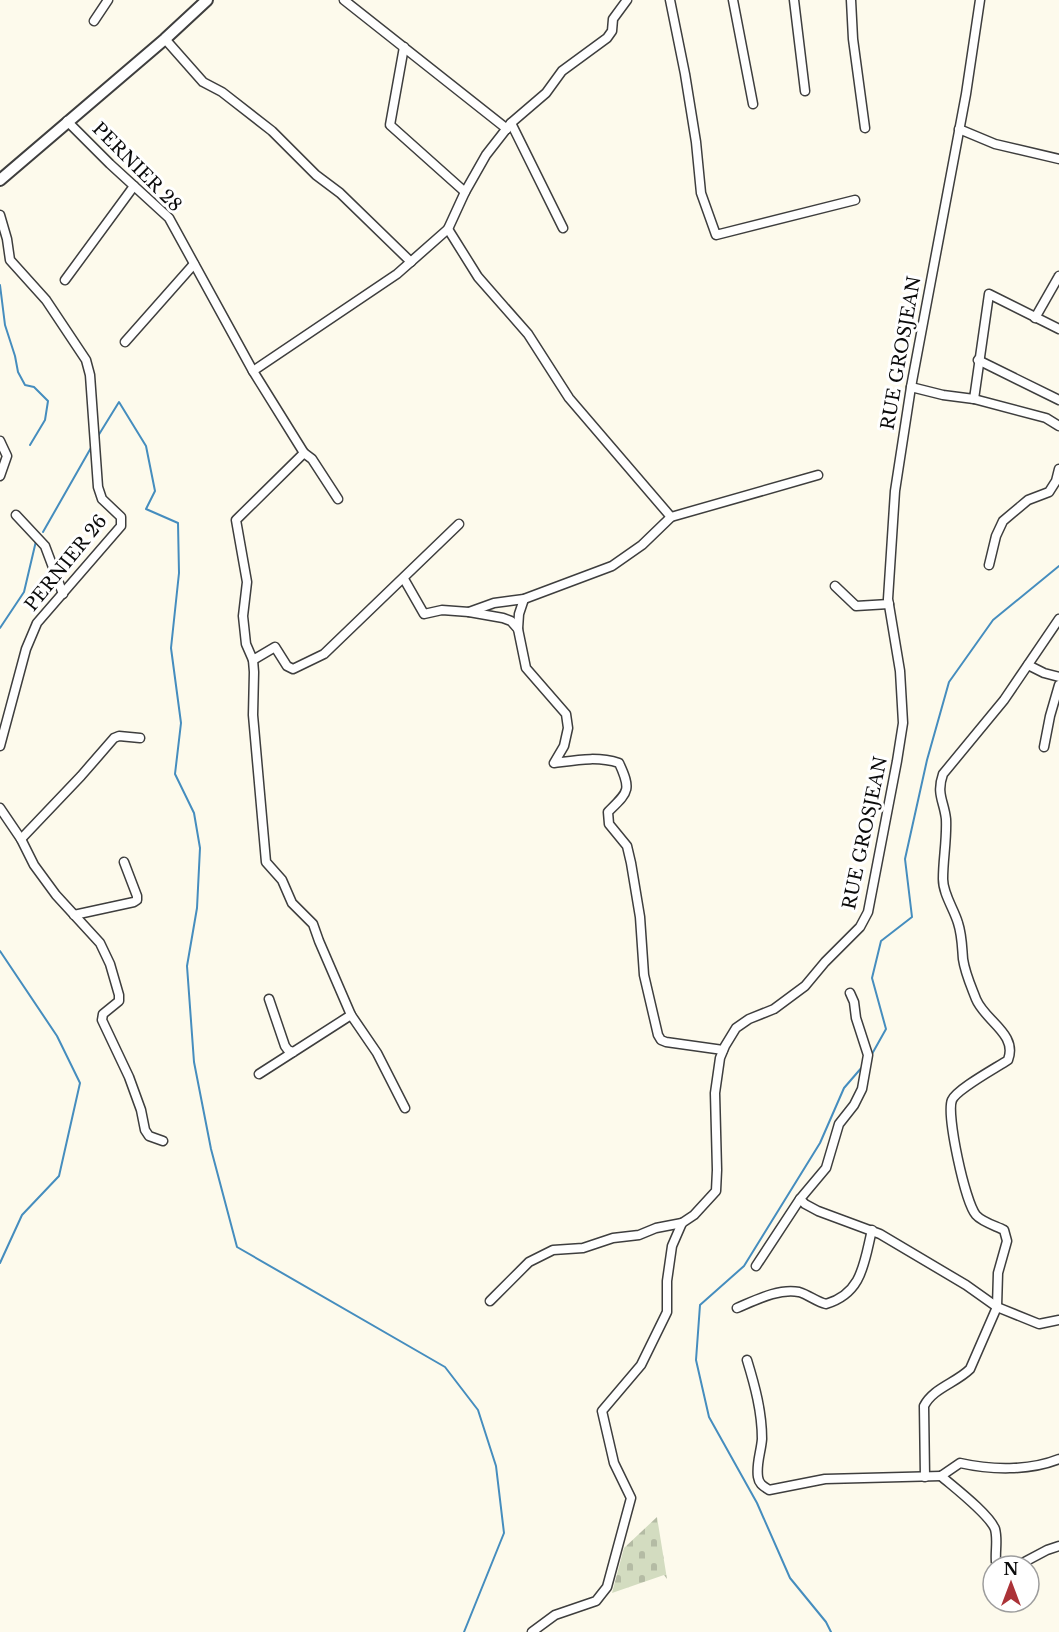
<svg xmlns="http://www.w3.org/2000/svg" width="1059" height="1632" font-family="'Libre Baskerville',serif">
<defs>
<pattern id="cemetery-stones" width="16" height="16" patternUnits="userSpaceOnUse" patternTransform="scale(1.5)"><rect width="16" height="16" fill="#d3dcc0"/><path d="M2 7V4a2 2 0 0 1 4 0v3zM10 15v-3a2 2 0 0 1 4 0v3z" fill="#b4bba4"/></pattern>
</defs>
<rect width="100%" height="100%" fill="#fdfaec"/>
<!-- cemetery -->
<path fill="url(#cemetery-stones)" d="M 657,1517 L 667,1579 L 664,1575 L 612,1593 L 624,1548 Z"/>
<g fill="none" stroke-linecap="round" stroke-linejoin="round">
<!-- stream -->
<g stroke="#458dbe" stroke-width="2">
<path d="M 0,285 L 5,325 L 15,356 L 18,372 L 25,385 L 34,387 L 48,401 L 45,420 L 30,445"/>
<path d="M 98,436 L 119,402 L 146,446 L 155,491 L 146,509 L 178,523 L 179,573 L 171,648 L 181,723 L 175,774 L 194,813 L 200,848 L 197,908 L 187,966 L 194,1062 L 211,1149 L 237,1247 L 445,1367 L 478,1410 L 496,1466 L 504,1533 L 464,1632"/>
<path d="M 43,532 L 92,446"/>
<path d="M 0,628 L 24,592 L 36,541"/>
<path d="M 0,951 L 57,1036 L 80,1083 L 59,1176 L 22,1215 L 0,1263"/>
<path d="M 872,1054 L 886,1029 L 872,978 L 881,941 L 912,917 L 905,859 L 927,760 L 949,682 L 993,620 L 1059,566"/>
<path d="M 831,1632 L 826,1622 L 790,1578 L 757,1503 L 709,1417 L 696,1360 L 700,1305 L 744,1266 L 820,1143 L 844,1088 L 863,1066"/>
</g>
<!-- minor casing -->
<g stroke="#3e3e3e" stroke-width="11">
<g id="minor">
<path d="M 344,0 L 507,129"/>
<path d="M 670,0 L 685,74 L 696,142 L 701,193 L 716,235 L 855,200"/>
<path d="M 733,0 L 753,104"/>
<path d="M 794,0 L 805,91"/>
<path d="M 851,0 L 853,39 L 865,128"/>
<path d="M 94,21 L 108,0"/>
<path d="M 165,39 L 203,82 L 222,92 L 272,131 L 316,175 L 340,193 L 411,262"/>
<path d="M 404,47 L 390,125 L 465,192"/>
<path d="M 67,121 L 110,164 L 169,218 L 253,371"/>
<path d="M 511,123 L 563,228"/>
<path d="M 959,129 L 995,144 L 1059,159"/>
<path d="M 0,215 L 7,239 L 10,260 L 46,300 L 86,360 L 90,375 L 98,487 L 102,499 L 121,517 L 121,526 L 37,623 L 26,649 L 0,746"/>
<path d="M 448,229 L 478,277 L 528,334 L 569,398 L 671,517"/>
<path d="M 65,280 L 134,186"/>
<path d="M 1035,318 L 1059,276"/>
<path d="M 125,342 L 194,264"/>
<path d="M 978,360 L 1059,400"/>
<path d="M 911,387 L 943,395 L 974,399 L 989,294 L 1059,329"/>
<path d="M 974,399 L 1046,418 L 1059,426"/>
<path d="M 0,441 L 7,456 L 0,476"/>
<path d="M 304,453 L 312,459 L 338,499"/>
<path d="M 16,515 L 45,546 L 63,594"/>
<path d="M 989,565 L 996,536 L 1003,521 L 1028,500 L 1049,492 L 1056,481 L 1059,469"/>
<path d="M 404,579 L 424,614 L 442,610 L 469,612 L 503,618 L 511,621 L 518,629"/>
<path d="M 835,586 L 856,606 L 889,604"/>
<path d="M 524,599 L 519,614 L 518,629 L 526,668 L 566,714 L 568,728 L 564,746 L 554,763 C 577,760 597,756 619,763 C 632,791 628,792 608,812 L 609,824 L 627,846 L 631,863 L 640,917 L 644,975 L 658,1035 L 661,1040 L 666,1042 L 723,1050"/>
<path d="M 469,612 L 494,603 L 524,599 L 612,566 L 642,545 L 671,517 L 818,475"/>
<path d="M 253,660 L 275,647 L 287,666 L 293,669 L 324,654 L 459,524"/>
<path d="M 1028,665 L 1044,673 L 1059,677"/>
<path d="M 1044,747 L 1050,716 L 1059,685"/>
<path d="M 0,808 L 21,839 L 34,865 L 56,895 L 100,943 L 110,964 L 119,995 L 119,1001 L 103,1014 L 102,1020 L 129,1077 L 141,1110 L 145,1130 L 149,1136 L 163,1141"/>
<path d="M 21,839 L 81,776 L 114,738 L 119,736 L 140,738"/>
<path d="M 74,915 L 134,902 L 137,900 L 137,896 L 124,862"/>
<path d="M 850,993 L 854,1002 L 856,1018 L 868,1055 L 862,1089 L 854,1105 L 839,1124 L 826,1168 L 800,1199 L 805,1204 L 818,1211 L 880,1234 L 966,1285 L 997,1307 L 1039,1324 L 1059,1320"/>
<path d="M 269,999 L 285,1046 L 288,1050 L 293,1052"/>
<path d="M 259,1074 L 351,1015"/>
<path d="M 405,1108 L 377,1053 L 351,1015 L 319,941 L 313,924 L 292,903 L 282,880 L 266,862 L 253,715 L 254,672 L 253,660 L 246,644 L 243,616 L 247,582 L 236,520 L 304,453 L 253,371 L 397,274 L 448,229 L 465,192 L 486,155 L 511,123 L 546,93 L 562,71 L 607,38 L 612,31 L 613,19 L 627,0"/>
<path d="M 756,1266 L 800,1199"/>
<path d="M 490,1301 L 529,1262 L 553,1250 L 583,1248 L 613,1238 L 639,1235 L 656,1228 L 682,1223"/>
<path d="M 737,1308 C 756,1300 779,1288 799,1292 C 809,1295 817,1302 826,1304 C 863,1293 864,1262 872,1230"/>
<path d="M 747,1360 C 755,1386 762,1412 762,1439 C 761,1452 756,1464 758,1477 C 759,1484 763,1486 769,1490 L 825,1479 L 941,1476"/>
<path d="M 941,1476 L 960,1463 C 991,1470 1029,1471 1059,1459"/>
<path d="M 941,1476 C 955,1488 989,1514 995,1529 C 998,1540 995,1551 996,1562 L 1001,1566"/>
<path d="M 925,1477 L 924,1406 C 933,1388 956,1383 970,1369 L 997,1307 L 998,1273 L 1007,1241 L 1004,1230 C 996,1226 982,1222 976,1215 C 965,1202 946,1114 952,1100 C 957,1089 996,1068 1008,1060 C 1018,1034 985,1021 976,999 C 971,986 965,973 963,959 C 962,947 962,935 958,923 C 954,909 943,894 943,879 C 943,859 947,840 946,819 C 944,801 936,794 943,774 L 1004,700 L 1059,619"/>
<path d="M 1017,1566 L 1047,1550 L 1059,1546"/>
<path d="M 532,1632 L 555,1615 L 596,1601 L 607,1587 L 631,1498 L 614,1463 L 602,1411 L 641,1365 L 667,1312 L 667,1281 L 672,1246 L 682,1223 L 694,1215 L 716,1191 L 717,1170 L 715,1093 L 720,1058 L 725,1046 L 736,1028 L 749,1019 L 774,1009 L 805,986 L 825,962 L 860,927 L 868,912 L 897,761 L 903,723 L 900,671 L 888,599 L 895,491 L 911,387 L 966,94 L 980,0"/>
</g>
</g>
<!-- tertiary casing -->
<g stroke="#3e3e3e" stroke-width="14">
<path id="tertiary" d="M 0,180 L 165,39 L 207,0"/>
</g>
<!-- minor -->
<use href="#minor" stroke="#fff" stroke-width="8"/>
<!-- tertiary -->
<use href="#tertiary" stroke="#fff" stroke-width="10"/>
</g>
<g text-anchor="middle" dominant-baseline="central" stroke-width="6" stroke-linejoin="round" paint-order="stroke">
<!-- street labels -->
<g font-size="18" fill="#0b0b0b" stroke="#fff">
<text transform="translate(137 167) rotate(45)">PERNIER 28</text>
<text transform="translate(901 353) rotate(-80)">RUE GROSJEAN</text>
<text transform="translate(66 563) rotate(-51)">PERNIER 26</text>
<text transform="translate(865 833) rotate(-78)">RUE GROSJEAN</text>
</g>
</g>
<!-- north arrow -->
<g transform="translate(1011 1584)"><circle r="28" fill="#ffffff" stroke="#9d9d9d" stroke-width="1.5"/>
<path d="M0-4.5L10 22L0 15L-10 22Z" fill="#ab3338"/>
<text y="-9" font-size="16" font-weight="bold" text-anchor="middle" fill="#0b0b0b">N</text>
</g>
</svg>
